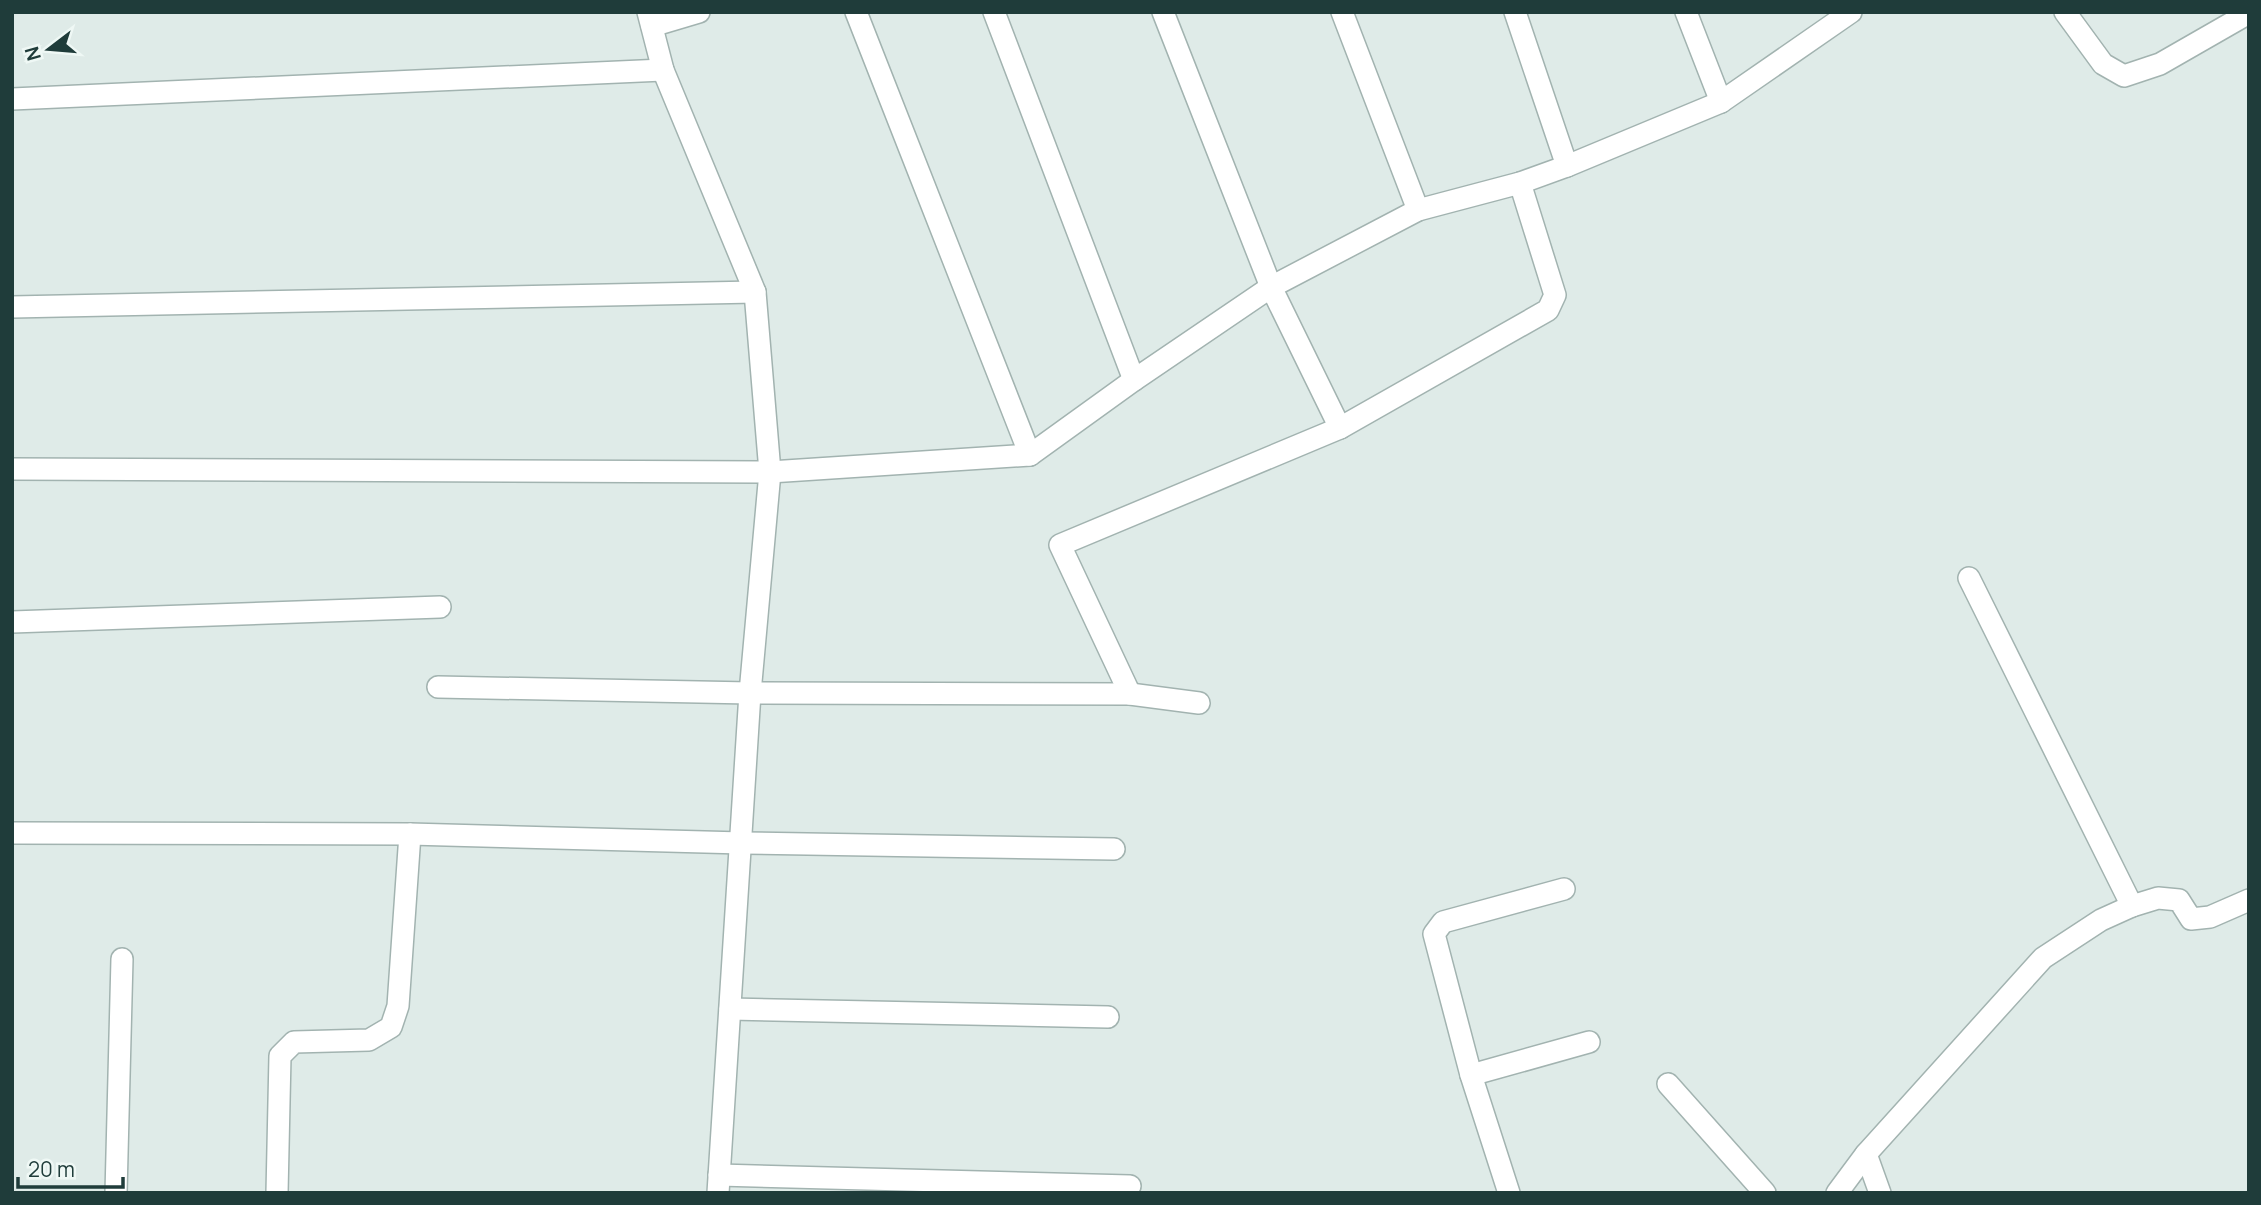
<svg xmlns="http://www.w3.org/2000/svg" width="2261" height="1205" font-family="Manrope,sans-serif">
<rect width="100%" height="100%" fill="#dfebe8"/>
<g fill="none" stroke-linecap="round" stroke-linejoin="round">
<!-- minor casing -->
<g stroke="#a2b3b0" stroke-width="24">
<g id="minor">
<path d="M 648,12 L 663,70 L 755,292 L 770,472 L 750,693 L 718,1193"/>
<path d="M 856,12 L 1030,455"/>
<path d="M 994,12 L 1134,380"/>
<path d="M 1163,12 L 1271,287 L 1340,428"/>
<path d="M 1342,12 L 1418,210"/>
<path d="M 1515,12 L 1567,166"/>
<path d="M 1686,12 L 1721,102"/>
<path d="M 2065,12 L 2103,64 L 2124,76 L 2160,64 L 2249,13"/>
<path d="M 652,26 L 699,12"/>
<path d="M 12,99 L 663,70"/>
<path d="M 12,307 L 755,292"/>
<path d="M 12,469 L 770,472 L 1030,455 L 1134,380 L 1271,287 L 1418,210 L 1520,183 L 1567,166 L 1721,102 L 1851,12"/>
<path d="M 1969,578 L 2132,906"/>
<path d="M 12,622 L 440,607"/>
<path d="M 438,687 L 750,693 L 1130,694 L 1199,703"/>
<path d="M 1130,694 L 1060,545 L 1340,428 L 1548,310 L 1555,295 L 1520,183"/>
<path d="M 12,833 L 410,834 L 742,843 L 1114,849"/>
<path d="M 730,1009 L 1108,1017"/>
<path d="M 1471,1075 L 1589,1042"/>
<path d="M 1668,1084 L 1765,1193"/>
<path d="M 719,1175 L 1130,1186"/>
<path d="M 116,1193 L 122,959"/>
<path d="M 277,1193 L 280,1056 L 294,1042 L 369,1040 L 391,1027 L 398,1006 L 410,834"/>
<path d="M 1509,1193 L 1471,1075 L 1434,934 L 1443,922 L 1564,889"/>
<path d="M 1837,1193 L 1866,1154"/>
<path d="M 1880,1193 L 1866,1154 L 2043,958 L 2101,920 L 2132,906 L 2158,898 L 2179,900 L 2191,919 L 2210,917 L 2249,900"/>
</g>
</g>
<!-- minor -->
<use href="#minor" stroke="#fff" stroke-width="21"/>
</g>
<!-- border -->
<rect width="2261" height="1205" fill="none" stroke="#1f3c3a" stroke-width="28"/>
<!-- north arrow -->
<g transform="translate(49 49) rotate(254)" stroke="#eff8f5" stroke-width="5" paint-order="stroke">
<path d="M0-5L12 26L0 18L-12 26Z" fill="#1f3c3a"/>
<text y="-10" font-size="19" font-weight="bold" text-anchor="middle" fill="#1f3c3a">N</text>
</g>
<!-- scale -->
<path d="M18 1177v10h105v-10" fill="none" stroke="#1f3c3a" stroke-width="3.5"/>
<text x="28" y="1177" font-size="21" fill="#1f3c3a" stroke="#eff8f5" stroke-width="5" paint-order="stroke">20 m</text>
</svg>
